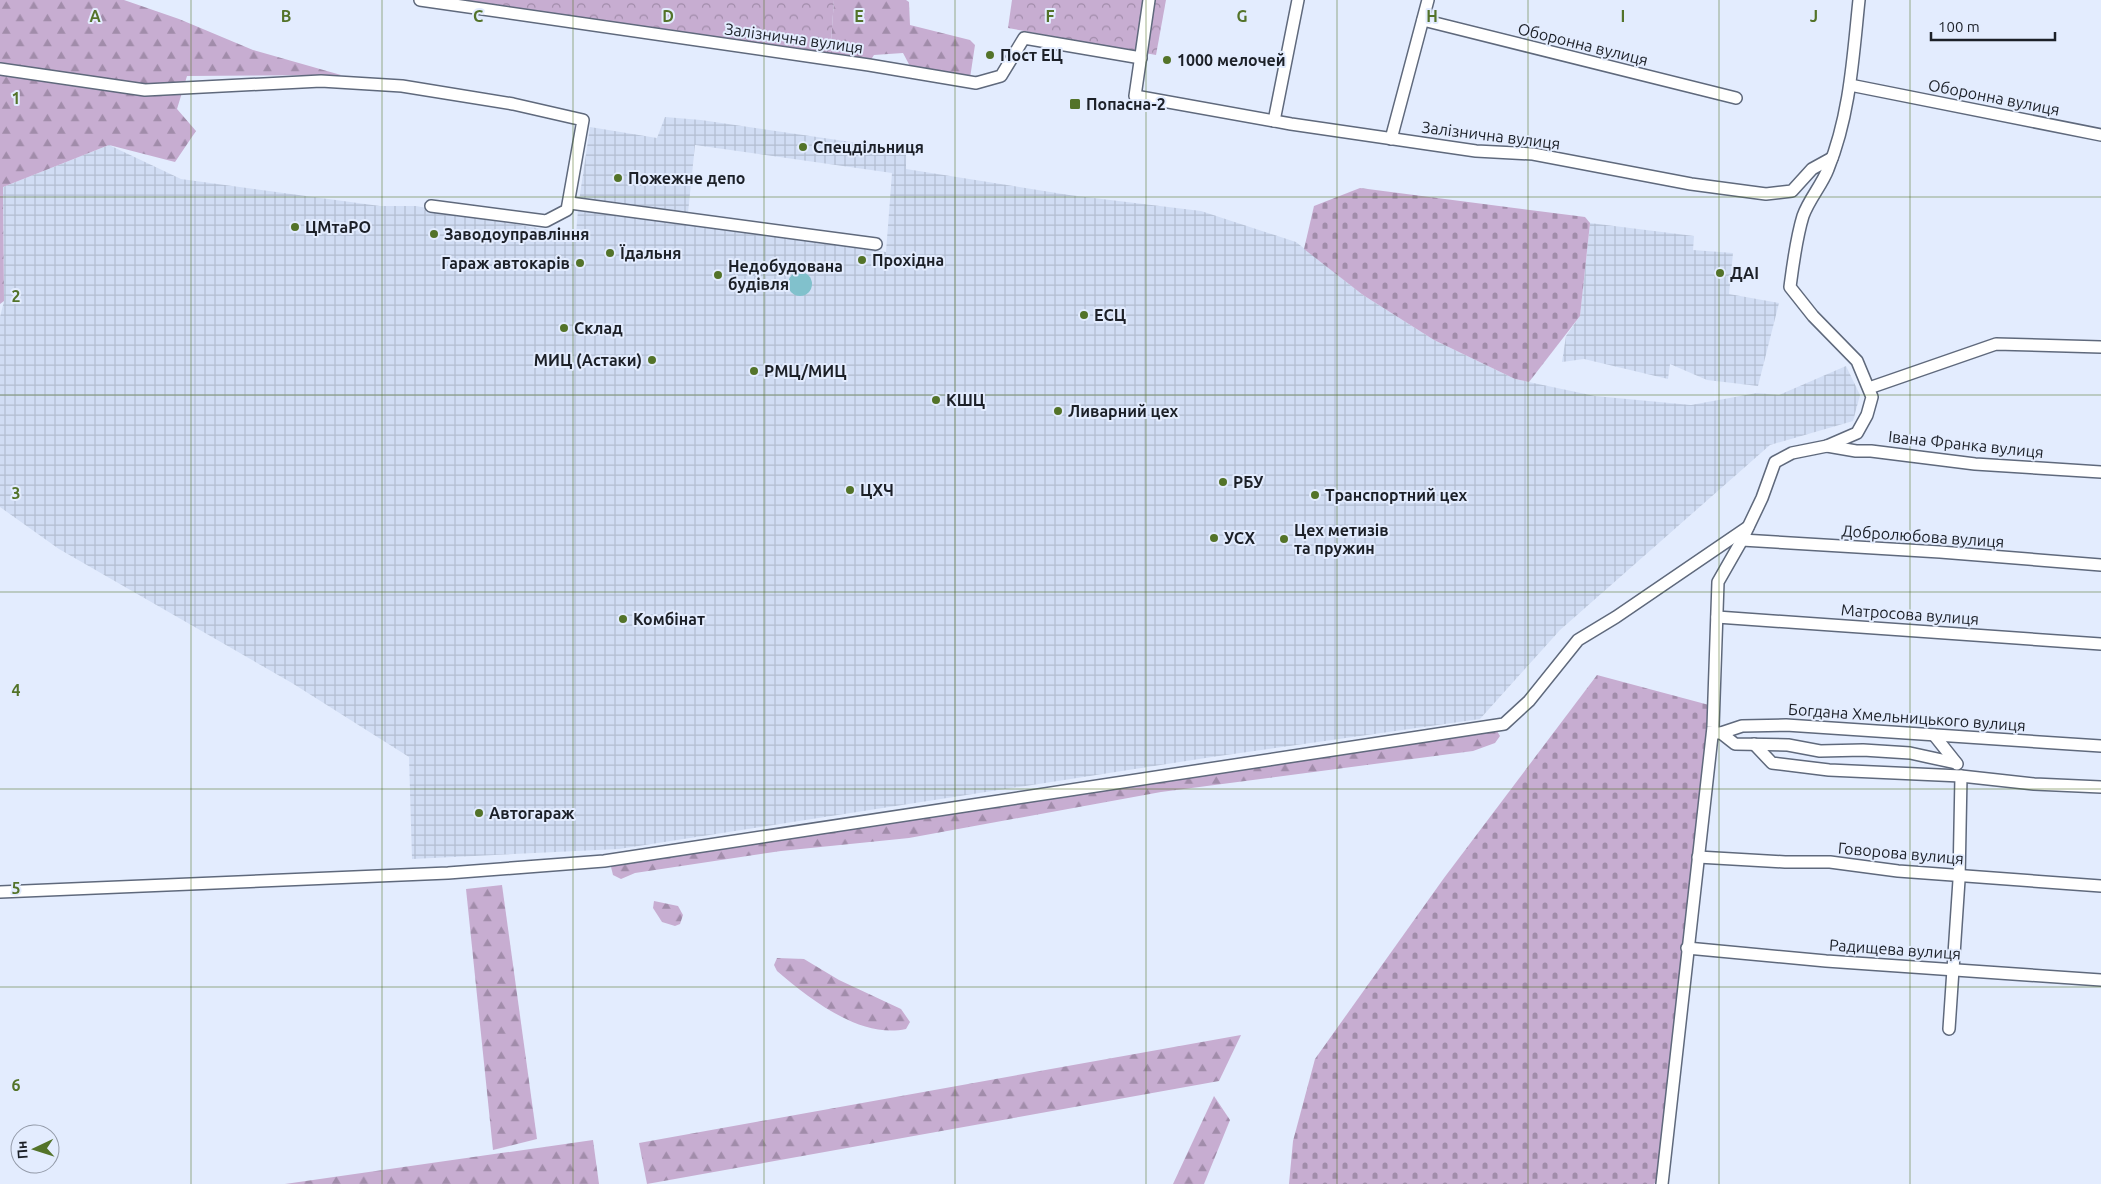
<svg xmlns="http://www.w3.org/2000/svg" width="2101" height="1184" font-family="Ubuntu,sans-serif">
<defs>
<pattern id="industrial-grid" width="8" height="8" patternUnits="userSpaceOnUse" patternTransform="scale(1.25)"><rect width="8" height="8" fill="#d1ddf4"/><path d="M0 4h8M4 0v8" fill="none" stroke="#b3bdd1"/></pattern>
<pattern id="forest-firs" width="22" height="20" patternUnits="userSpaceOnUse" patternTransform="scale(1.25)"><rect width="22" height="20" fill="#c7add1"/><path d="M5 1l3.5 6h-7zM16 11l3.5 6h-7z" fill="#a18caa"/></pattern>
<pattern id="cemetery-stones" width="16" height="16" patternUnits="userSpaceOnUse" patternTransform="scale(1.25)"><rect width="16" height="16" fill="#c7add1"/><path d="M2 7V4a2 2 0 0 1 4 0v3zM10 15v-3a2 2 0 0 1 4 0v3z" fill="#a18caa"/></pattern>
<pattern id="park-crowns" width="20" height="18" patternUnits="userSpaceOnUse" patternTransform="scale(1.25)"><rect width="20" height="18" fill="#c7add1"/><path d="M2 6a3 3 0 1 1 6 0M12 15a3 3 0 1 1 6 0" fill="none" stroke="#a18caa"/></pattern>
</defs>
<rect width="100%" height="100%" fill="#e3ecfe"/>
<!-- industrial -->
<g fill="url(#industrial-grid)">
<path d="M 665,117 L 701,120 L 906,150 L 906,169 L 1069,195 L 1201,211 L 1296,242 L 1363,295 L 1434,340 L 1515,379 L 1595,396 L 1691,405 L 1757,393 L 1779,395 L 1846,366 L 1860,395 L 1853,421 L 1770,445 L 1560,630 L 1480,719 L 1212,757 L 619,849 L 412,859 L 409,757 L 292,683 L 59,549 L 0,507 L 0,317 L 4,301 L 3,187 L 109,145 L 181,179 L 380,206 L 416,206 L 576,235 L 578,209 L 886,252 L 892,173 L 695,145 L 688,213 L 579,201 L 590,127 L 657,138 Z"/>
<path d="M 1590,223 L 1694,236 L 1693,250 L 1733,253 L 1729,294 L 1779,303 L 1758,386 L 1707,380 L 1670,364 L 1668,379 L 1584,359 L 1562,362 L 1566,336 L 1580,316 Z"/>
</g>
<!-- forest -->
<g fill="url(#forest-firs)">
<path d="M 0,0 L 124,0 L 179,19 L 253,50 L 341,75 L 187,76 L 177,109 L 196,131 L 175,162 L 109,145 L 3,187 L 4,301 L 0,304 Z"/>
<path d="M 834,0 L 906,0 L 909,2 L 910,25 L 970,40 L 975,45 L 970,78 L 911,68 L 903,53 L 874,55 L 870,61 L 830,55 Z"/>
<path d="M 1488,730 L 1497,731 L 1500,736 L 1495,743 L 1473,751 L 1161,792 L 909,838 L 781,851 L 635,873 L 621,879 L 613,875 L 611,867 L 617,863 L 1237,771 Z"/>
<path d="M 502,885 L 537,1139 L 493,1150 L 466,889 Z"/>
<path d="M 654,901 L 678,906 L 683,915 L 680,924 L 675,926 L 662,922 L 653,908 Z"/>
<path d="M 777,958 L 804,959 L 839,980 L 901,1009 L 910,1022 L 906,1029 C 860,1039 810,999 777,971 L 774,965 Z"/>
<path d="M 1241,1035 L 1219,1081 L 647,1184 L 639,1143 Z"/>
<path d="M 1214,1096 L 1230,1120 L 1204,1184 L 1173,1184 Z"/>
<path d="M 593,1140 L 599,1184 L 285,1184 Z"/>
</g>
<!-- cemetery -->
<g fill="url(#cemetery-stones)">
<path d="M 1360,188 L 1585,217 L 1590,223 L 1580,316 L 1529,382 L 1515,379 L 1434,340 L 1363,295 L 1304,249 L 1314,206 Z"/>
<path d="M 1597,675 L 1709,705 L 1713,727 L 1657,1181 L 1654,1184 L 1289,1184 L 1293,1141 L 1315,1059 L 1444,878 Z"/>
</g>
<!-- park -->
<g fill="url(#park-crowns)">
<path d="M 459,0 L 834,0 L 830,55 Z"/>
<path d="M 1012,0 L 1166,0 L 1156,55 L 1008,28 Z"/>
</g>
<!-- water -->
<circle fill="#81c1cc" cx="800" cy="284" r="12"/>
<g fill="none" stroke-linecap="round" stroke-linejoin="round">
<!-- minor casing -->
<g stroke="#5f697c" stroke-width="14">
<g id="minor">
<path d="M 420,0 L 869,65 L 976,83 L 1001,76 L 1024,38 L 1141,58"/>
<path d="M 1149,0 L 1135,96 L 1291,124 L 1476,151 L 1533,154 L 1691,184 L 1766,194 L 1792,191 L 1812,169 L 1832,158"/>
<path d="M 1423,20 L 1736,98"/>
<path d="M 0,69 L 145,90 L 321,81 L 402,86 L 513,104 L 583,120 L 567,210 L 546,221 L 431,206"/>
<path d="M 1850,85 L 2101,135"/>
<path d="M 1274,121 L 1298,0"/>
<path d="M 1391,139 L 1428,0"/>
<path d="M 570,203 L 876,244"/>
<path d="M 1869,388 L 1996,344 L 2101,347"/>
<path d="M 1827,446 L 1856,451 L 1871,451 L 1975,464 L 2101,472"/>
<path d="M 1742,540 L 1940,552 L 2101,565"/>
<path d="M 1717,617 L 2101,644"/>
<path d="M 1713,733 L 1721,733 L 1742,726 L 1786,725 L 2101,746"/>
<path d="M 1721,733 L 1735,744 L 1788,745 L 1820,751 L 1863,750 L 1910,753 L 1956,763"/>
<path d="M 1934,735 L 1957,764"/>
<path d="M 1754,744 L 1772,763 L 1829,770 L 1961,776 L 2034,784 L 2101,787"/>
<path d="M 1698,857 L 1785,862 L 1830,862 L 1898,871 L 2101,886"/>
<path d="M 0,892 L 448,873 L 604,861 L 1504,724 L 1529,701 L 1578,640 L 1616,617 L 1748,527"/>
<path d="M 1687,948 L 1826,961 L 2101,980"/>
<path d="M 1949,1029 L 1959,880 L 1961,776"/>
<path d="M 1662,1184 L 1713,727 L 1718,582 L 1742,540 L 1762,498 L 1775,462 L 1792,453 L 1827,446 L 1857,433 L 1867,415 L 1872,397 L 1857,361 L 1813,316 L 1790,287 C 1793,264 1796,239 1803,216 C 1809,199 1822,185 1828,169 C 1850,115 1853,57 1859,0"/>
</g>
</g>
<!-- minor -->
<use href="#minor" stroke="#fff" stroke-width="11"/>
</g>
<!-- grid -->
<path fill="none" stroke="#537329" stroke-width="1" stroke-opacity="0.55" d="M 191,0 L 191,1184M 382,0 L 382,1184M 573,0 L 573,1184M 764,0 L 764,1184M 955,0 L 955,1184M 1146,0 L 1146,1184M 1337,0 L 1337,1184M 1528,0 L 1528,1184M 1719,0 L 1719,1184M 1910,0 L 1910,1184M 0,197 L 2101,197M 0,395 L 2101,395M 0,592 L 2101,592M 0,789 L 2101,789M 0,987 L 2101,987"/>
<!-- markers -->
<g fill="#537329" stroke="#e3ecfe" stroke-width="2">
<circle cx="990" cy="55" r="5"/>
<circle cx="1167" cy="60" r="5"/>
<rect x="1069" y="98" width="12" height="12" rx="2.5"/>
<circle cx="803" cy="147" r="5"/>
<circle cx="618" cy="178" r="5"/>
<circle cx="295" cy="227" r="5"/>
<circle cx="434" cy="234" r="5"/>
<circle cx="610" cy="253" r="5"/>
<circle cx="862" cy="260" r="5"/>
<circle cx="580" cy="263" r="5"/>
<circle cx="1720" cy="273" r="5"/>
<circle cx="718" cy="275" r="5"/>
<circle cx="1084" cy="315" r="5"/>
<circle cx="564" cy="328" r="5"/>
<circle cx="652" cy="360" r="5"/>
<circle cx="754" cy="371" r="5"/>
<circle cx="936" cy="400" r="5"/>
<circle cx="1058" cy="411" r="5"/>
<circle cx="1223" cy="482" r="5"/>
<circle cx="850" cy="490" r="5"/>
<circle cx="1315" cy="495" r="5"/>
<circle cx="1214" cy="538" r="5"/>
<circle cx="1284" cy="539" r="5"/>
<circle cx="623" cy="619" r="5"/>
<circle cx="479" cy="813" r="5"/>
</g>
<g text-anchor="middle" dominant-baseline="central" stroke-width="4" stroke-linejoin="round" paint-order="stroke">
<!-- street labels -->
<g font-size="16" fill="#1c2028" stroke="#e3ecfe">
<text transform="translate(794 38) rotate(8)">Залізнична вулиця</text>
<text transform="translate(1583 44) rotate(14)">Оборонна вулиця</text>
<text transform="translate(1994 97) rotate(11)">Оборонна вулиця</text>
<text transform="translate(1491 135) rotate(7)">Залізнична вулиця</text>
<text transform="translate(1966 444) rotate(6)">Івана Франка вулиця</text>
<text transform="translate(1923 536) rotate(4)">Добролюбова вулиця</text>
<text transform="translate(1910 614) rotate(4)">Матросова вулиця</text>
<text transform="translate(1907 717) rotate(4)">Богдана Хмельницького вулиця</text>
<text transform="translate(1901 853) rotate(5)">Говорова вулиця</text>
<text transform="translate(1895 949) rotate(4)">Радищева вулиця</text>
</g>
<!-- poi labels -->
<g font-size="16" font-weight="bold" fill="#1c2028" stroke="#e3ecfe" text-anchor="start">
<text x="1000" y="55">Пост ЕЦ</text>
<text x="1177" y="60">1000 мелочей</text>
<text x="1086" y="104">Попасна-2</text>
<text x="813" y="147">Спецдільниця</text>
<text x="628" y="178">Пожежне депо</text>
<text x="305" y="227">ЦМтаРО</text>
<text x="444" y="234">Заводоуправління</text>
<text x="620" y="253">Їдальня</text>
<text x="872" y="260">Прохідна</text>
<text x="570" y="263" text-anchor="end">Гараж автокарів</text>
<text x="728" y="266">Недобудована<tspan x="728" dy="18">будівля</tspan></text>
<text x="1730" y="273">ДАІ</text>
<text x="1094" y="315">ЕСЦ</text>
<text x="574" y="328">Склад</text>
<text x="642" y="360" text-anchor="end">МИЦ (Астаки)</text>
<text x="764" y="371">РМЦ/МИЦ</text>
<text x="946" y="400">КШЦ</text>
<text x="1068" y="411">Ливарний цех</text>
<text x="1233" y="482">РБУ</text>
<text x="860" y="490">ЦХЧ</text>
<text x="1325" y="495">Транспортний цех</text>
<text x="1294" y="530">Цех метизів<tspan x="1294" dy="18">та пружин</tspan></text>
<text x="1224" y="538">УСХ</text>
<text x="633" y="619">Комбінат</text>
<text x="489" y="813">Автогараж</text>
</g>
</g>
<g font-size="16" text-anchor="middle" font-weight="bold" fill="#537329" stroke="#e3ecfe" stroke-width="4" stroke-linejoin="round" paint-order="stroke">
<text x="95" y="22">A</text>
<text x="286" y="22">B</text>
<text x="478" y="22">C</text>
<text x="668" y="22">D</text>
<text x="859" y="22">E</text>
<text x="1050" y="22">F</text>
<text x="1242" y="22">G</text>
<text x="1432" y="22">H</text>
<text x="1623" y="22">I</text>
<text x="1814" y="22">J</text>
<text x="16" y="104">1</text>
<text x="16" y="302">2</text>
<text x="16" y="499">3</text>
<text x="16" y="696">4</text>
<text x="16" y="894">5</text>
<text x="16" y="1091">6</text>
</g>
<!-- north arrow -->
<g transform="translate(35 1149) rotate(266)"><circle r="24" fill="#e3ecfe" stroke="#939aa8"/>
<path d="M0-4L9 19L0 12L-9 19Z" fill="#537329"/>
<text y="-8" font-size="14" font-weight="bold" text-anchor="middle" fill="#1c2028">Пн</text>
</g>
<!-- scale -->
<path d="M1931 32v8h124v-8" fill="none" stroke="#1c2028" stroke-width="2.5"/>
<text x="1938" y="32" font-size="15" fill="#1c2028" stroke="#e3ecfe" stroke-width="4" paint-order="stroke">100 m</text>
</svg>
